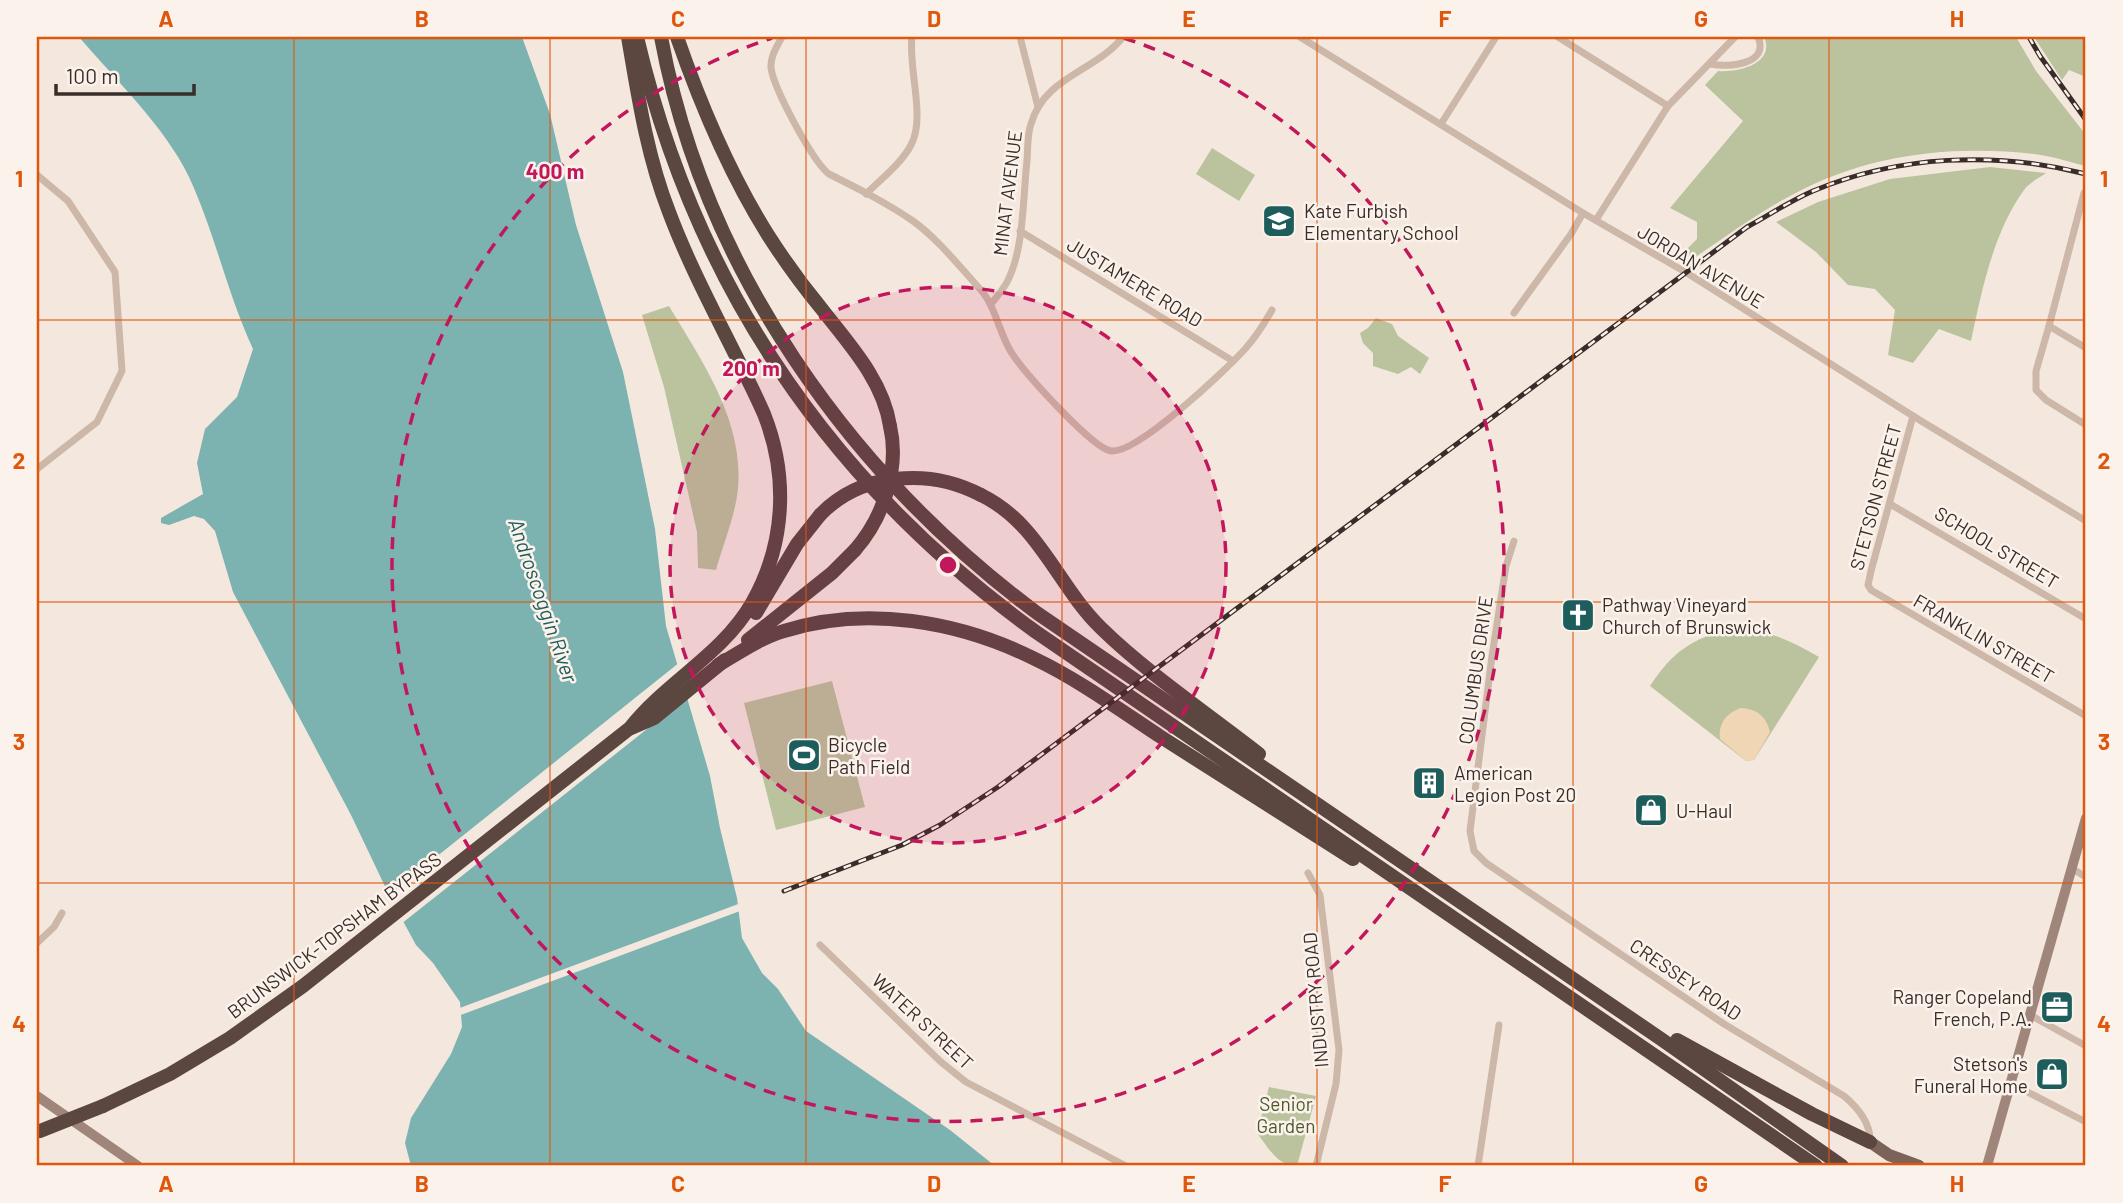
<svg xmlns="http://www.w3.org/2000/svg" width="2123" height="1203" font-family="Barlow,sans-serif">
<rect width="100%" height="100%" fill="#f4e8de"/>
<!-- green -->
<g fill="#bac39d">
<path d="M 1764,37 L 2016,37 L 2036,71 L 2086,135 L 2086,166 C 2069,162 2052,156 2034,154 C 1950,145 1868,154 1792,195 C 1755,214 1720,241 1685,264 L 1680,256 L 1697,239 L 1697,222 L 1670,208 L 1743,121 L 1705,85 L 1718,71 C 1737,73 1776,64 1764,37 Z"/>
<path d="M 2034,37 L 2086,37 L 2086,77 L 2069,70 L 2062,80 Z"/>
<path d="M 1212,148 L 1255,175 L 1239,201 L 1196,174 Z"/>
<path d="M 1990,167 L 2046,173 C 2039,178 2029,183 2024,190 C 1993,233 1982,290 1971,341 L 1939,329 L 1913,363 L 1888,355 L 1895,310 L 1875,289 L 1848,285 L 1816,252 L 1776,222 L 1818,202 L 1890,179 Z"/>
<path d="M 669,306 C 702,361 744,421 738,488 C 736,513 723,545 716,570 L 698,568 L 697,532 L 664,387 L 642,315 Z"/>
<path d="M 1376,318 L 1392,324 L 1398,336 L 1429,358 L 1420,374 L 1411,367 L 1398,374 L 1373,366 L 1373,353 L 1363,343 L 1360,333 L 1368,328 Z"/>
<path d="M 1732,629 C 1765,628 1791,641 1819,657 L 1754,760 L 1746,761 L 1650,686 C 1672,652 1692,638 1732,629 Z"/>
<path d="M 832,681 L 865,807 L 776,830 L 744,703 Z"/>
<path d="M 1269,1087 L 1316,1096 L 1297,1166 C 1277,1166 1268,1147 1257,1133 Z"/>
</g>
<!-- sand -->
<path fill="#f0d6b4" d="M 1741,708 C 1757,709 1766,716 1770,732 L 1754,760 L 1746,761 L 1720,739 C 1718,724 1726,713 1741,708 Z"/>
<!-- water -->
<path fill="#7cb2b0" d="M 79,37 L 522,37 L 550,114 L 576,225 L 623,372 L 655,529 L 666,626 L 710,776 L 720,828 L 737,898 L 742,938 L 762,973 L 778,989 L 806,1031 L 950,1130 L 995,1166 L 411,1166 L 405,1143 L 411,1118 L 451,1054 L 462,1027 L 460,1002 L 433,963 L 416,945 L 391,899 L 351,815 L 233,592 L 215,531 L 204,519 L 194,516 L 169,525 L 161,523 L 161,518 L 203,494 L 197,463 L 205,429 L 237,397 L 253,349 C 227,293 215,233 189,177 C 166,128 114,78 79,37 Z"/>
<!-- pier -->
<g fill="#f4e8de">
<path d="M 680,662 L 690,695 L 401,924 L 386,897 Z"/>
<path d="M 741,903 L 742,910 L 740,911 L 458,1016 L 457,1009 Z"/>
</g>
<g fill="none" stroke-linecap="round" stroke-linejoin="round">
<!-- street -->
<g stroke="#ccb7a9" stroke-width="7">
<path d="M 782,37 C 777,46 770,57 771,68 C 774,89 813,162 829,174 C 857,188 887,203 913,221 C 938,239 959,266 980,289 C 997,308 999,335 1013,355 C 1026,374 1092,448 1111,451 C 1137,454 1225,371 1245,349 C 1255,338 1264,324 1272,310"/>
<path d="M 1020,37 L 1038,107"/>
<path d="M 1300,37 L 1583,213 L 1687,273 L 1913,416 L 2086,521"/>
<path d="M 1558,37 L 1668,106"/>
<path d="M 1711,64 C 1729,68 1770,64 1758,37"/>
<path d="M 1441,124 L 1496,37"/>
<path d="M 37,175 L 68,201 L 115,272 L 122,371 L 97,422 L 37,469"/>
<path d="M 2084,193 L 2049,326 L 2086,348"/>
<path d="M 866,194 C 881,179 901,164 911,145 C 926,117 908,69 912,37"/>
<path d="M 1596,220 L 1668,106 L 1735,37"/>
<path d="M 1020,231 L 1233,361"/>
<path d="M 991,304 C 997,296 1005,288 1009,278 C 1024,246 1023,196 1027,161 C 1028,149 1027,135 1031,124 C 1044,77 1096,71 1123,37"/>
<path d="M 1514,313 L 1571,234 L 1583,213"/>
<path d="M 2049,326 L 2036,371 L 2036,390 L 2046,400 L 2086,425"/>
<path d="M 1913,416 L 1871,571 L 1868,585 L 1871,590 L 2086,716"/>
<path d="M 1890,504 L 2086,619"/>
<path d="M 1514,541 L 1506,566 L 1492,656 L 1470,831 L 1474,851 L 1486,863 L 1724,1024 L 1844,1096 C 1857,1107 1871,1123 1870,1142"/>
<path d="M 2071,868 L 2086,877"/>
<path d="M 1308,873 L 1320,895 L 1339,1050 L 1336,1084 L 1316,1166"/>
<path d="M 37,943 L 54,927 L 62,913"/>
<path d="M 820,945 L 941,1062 L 966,1082 L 1126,1166"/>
<path d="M 2030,1015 L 2086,1046"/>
<path d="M 2010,1083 L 2086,1122"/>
<path d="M 1478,1166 L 1499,1025"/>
</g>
<!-- secondary -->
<g stroke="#a0857a" stroke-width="10">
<path d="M 37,1096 L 138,1166"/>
<path d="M 1987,1166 L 2086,818"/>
</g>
<!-- primary -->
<path stroke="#7c635a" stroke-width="12" d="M 1870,1142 L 1889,1155 L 1919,1166"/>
<!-- highway -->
<g stroke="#5b4640" stroke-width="14">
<path d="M 637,37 C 695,285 830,483 1036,632 L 1816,1166"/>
<path d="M 661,37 C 704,269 850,474 1037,613 L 1661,1039 L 1842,1166"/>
<path d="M 677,37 C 701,106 729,173 768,235 C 784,260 802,285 821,308 C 849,344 883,380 890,426"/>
<path d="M 981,495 C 1039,523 1057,585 1101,628 C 1147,673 1208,714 1259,754"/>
<path d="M 756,613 L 797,544 L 820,515"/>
<path d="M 748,640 L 832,573 L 855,550"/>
<path d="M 718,665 C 739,653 760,638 784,631 C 866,605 959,621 1035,659 C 1079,680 1120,710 1161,737 C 1225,777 1289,818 1353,859"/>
<path d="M 631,728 L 654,718 L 725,660"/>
<path d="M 1677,1040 L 1812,1114 L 1870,1142"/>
<path d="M 103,1106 L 170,1074 L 230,1038 L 303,986 L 630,728 C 666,682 722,655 752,603 C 785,545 789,477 764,414 C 755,393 744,372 734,352 C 711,306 687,260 669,212 C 647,156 638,96 628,37"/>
</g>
<!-- rail casing -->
<g stroke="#392d29" stroke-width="5">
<g id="rail">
<path d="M 2029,37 L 2040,56 L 2086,120"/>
<path d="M 784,891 L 902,845 L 940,825 L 998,787 L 1747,227 C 1769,215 1790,201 1813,191 C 1899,155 1996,151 2086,174"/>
</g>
</g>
<!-- rail -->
<use href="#rail" stroke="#fbf2eb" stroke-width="2.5" stroke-dasharray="8" stroke-linecap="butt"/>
<!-- highway-bridge -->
<g stroke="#5b4640" stroke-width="14">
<path d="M 820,515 C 861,472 930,468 981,495"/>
<path d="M 855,550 C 883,518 900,469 890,426"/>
<path d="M 40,1131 L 103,1106"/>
</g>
</g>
<!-- grid -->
<path fill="none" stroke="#df570d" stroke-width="2" stroke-opacity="0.55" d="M 294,37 L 294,1166M 550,37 L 550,1166M 806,37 L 806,1166M 1062,37 L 1062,1166M 1317,37 L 1317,1166M 1573,37 L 1573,1166M 1829,37 L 1829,1166M 37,320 L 2086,320M 37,602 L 2086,602M 37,883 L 2086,883"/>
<!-- distance rings -->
<circle cx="948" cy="565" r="278" fill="#c2185b" fill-opacity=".12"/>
<g fill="none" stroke="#c2185b" stroke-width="3.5" stroke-dasharray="12 9">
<circle cx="948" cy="565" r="278"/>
<path d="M1124 38A556 556 0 1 1 772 38"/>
</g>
<!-- icons -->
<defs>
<g id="school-square" transform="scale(1.75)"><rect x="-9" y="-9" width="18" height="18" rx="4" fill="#1d5d5c" stroke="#fbf2eb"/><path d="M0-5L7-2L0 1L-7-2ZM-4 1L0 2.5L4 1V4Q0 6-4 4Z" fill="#fff"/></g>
<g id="church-square" transform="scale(1.75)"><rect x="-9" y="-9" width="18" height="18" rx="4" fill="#1d5d5c" stroke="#fbf2eb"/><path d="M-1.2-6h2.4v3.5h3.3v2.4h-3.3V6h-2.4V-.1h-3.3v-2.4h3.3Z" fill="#fff"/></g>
<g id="stadium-square" transform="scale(1.75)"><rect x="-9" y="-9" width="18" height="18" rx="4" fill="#1d5d5c" stroke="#fbf2eb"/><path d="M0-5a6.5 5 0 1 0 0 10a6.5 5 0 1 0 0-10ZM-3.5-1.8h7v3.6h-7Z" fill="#fff"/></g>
<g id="building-square" transform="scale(1.75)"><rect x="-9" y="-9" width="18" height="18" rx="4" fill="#1d5d5c" stroke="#fbf2eb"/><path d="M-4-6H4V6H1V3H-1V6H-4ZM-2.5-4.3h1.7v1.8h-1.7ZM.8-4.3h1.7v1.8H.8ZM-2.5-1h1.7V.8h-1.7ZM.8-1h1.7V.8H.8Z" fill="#fff"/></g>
<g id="shop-square" transform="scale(1.75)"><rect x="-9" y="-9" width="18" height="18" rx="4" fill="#1d5d5c" stroke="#fbf2eb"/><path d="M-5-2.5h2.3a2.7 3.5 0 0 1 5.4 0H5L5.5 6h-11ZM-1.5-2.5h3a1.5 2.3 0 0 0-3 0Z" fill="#fff"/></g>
<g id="office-square" transform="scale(1.75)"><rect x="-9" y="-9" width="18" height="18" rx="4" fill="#1d5d5c" stroke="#fbf2eb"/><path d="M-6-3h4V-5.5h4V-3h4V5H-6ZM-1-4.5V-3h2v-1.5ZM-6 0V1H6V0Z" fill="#fff"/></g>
</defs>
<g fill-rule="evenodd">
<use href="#school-square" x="1279" y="221"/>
<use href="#church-square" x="1578" y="615"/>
<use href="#stadium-square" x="804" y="755"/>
<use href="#building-square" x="1429" y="783"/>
<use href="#shop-square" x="1651" y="810"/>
<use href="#office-square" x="2057" y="1007"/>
<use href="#shop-square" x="2052" y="1074"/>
</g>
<g text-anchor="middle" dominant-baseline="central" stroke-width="5" stroke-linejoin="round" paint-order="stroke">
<!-- street labels -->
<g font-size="19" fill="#392d29" stroke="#fbf2eb">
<text transform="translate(1007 193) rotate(-83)">MINAT AVENUE</text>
<text transform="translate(1701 266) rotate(31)">JORDAN AVENUE</text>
<text transform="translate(1135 282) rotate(31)">JUSTAMERE ROAD</text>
<text transform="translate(1875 497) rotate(-75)">STETSON STREET</text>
<text transform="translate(1997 547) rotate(31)">SCHOOL STREET</text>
<text transform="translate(1984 638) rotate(30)">FRANKLIN STREET</text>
<text transform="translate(1475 670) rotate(-82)">COLUMBUS DRIVE</text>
<text transform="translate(334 935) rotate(-37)">BRUNSWICK-TOPSHAM BYPASS</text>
<text transform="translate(1686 979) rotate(34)">CRESSEY ROAD</text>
<text transform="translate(1315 1000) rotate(-95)">INDUSTRY ROAD</text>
<text transform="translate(923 1021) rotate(43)">WATER STREET</text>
</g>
<!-- poi labels -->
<g font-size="19" fill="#392d29" stroke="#fbf2eb" text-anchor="start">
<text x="1304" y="210">Kate Furbish<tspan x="1304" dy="22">Elementary School</tspan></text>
<text x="1602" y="604">Pathway Vineyard<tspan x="1602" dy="22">Church of Brunswick</tspan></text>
<text x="828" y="744">Bicycle<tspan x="828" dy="22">Path Field</tspan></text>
<text x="1454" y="772">American<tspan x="1454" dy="22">Legion Post 20</tspan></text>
<text x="1676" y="810">U-Haul</text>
<text x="2032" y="996" text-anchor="end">Ranger Copeland<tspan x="2032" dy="22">French, P.A.</tspan></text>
<text x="2028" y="1063" text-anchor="end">Stetson's<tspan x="2028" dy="22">Funeral Home</tspan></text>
</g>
<!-- park labels -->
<g font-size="19" fill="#4c592c" stroke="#fbf2eb">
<text x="1286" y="1103">Senior<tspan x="1286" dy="22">Garden</tspan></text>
</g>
<!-- water labels -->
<g font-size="21" font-style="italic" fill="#1d5d5c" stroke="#fbf2eb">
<text transform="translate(544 600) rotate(71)">Androscoggin River</text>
</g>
</g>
<circle cx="948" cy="565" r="10" fill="#c2185b" stroke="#fbf2eb" stroke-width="3.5"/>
<g font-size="21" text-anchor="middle" font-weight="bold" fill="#c2185b" stroke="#fbf2eb" stroke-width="5" stroke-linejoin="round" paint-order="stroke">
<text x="555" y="179">400 m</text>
<text x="751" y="376">200 m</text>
</g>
<!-- border -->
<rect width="2123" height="1203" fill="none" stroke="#fbf2eb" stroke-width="77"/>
<!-- scale -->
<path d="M56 84v10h138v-10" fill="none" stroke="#392d29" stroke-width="3.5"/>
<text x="66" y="84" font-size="21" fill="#392d29" stroke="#fbf2eb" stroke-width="5" paint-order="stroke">100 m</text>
<rect x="38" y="38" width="2046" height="1126" fill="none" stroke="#df570d" stroke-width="2.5"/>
<g font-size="23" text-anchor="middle" font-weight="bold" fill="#df570d">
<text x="166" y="27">A</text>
<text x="422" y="27">B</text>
<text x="678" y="27">C</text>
<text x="934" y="27">D</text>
<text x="1189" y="27">E</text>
<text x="1445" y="27">F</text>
<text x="1701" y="27">G</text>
<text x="1957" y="27">H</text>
<text x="19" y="187">1</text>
<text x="2104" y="187">1</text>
<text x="19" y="469">2</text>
<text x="2104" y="469">2</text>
<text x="19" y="750">3</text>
<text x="2104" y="750">3</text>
<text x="19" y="1032">4</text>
<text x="2104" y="1032">4</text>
<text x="166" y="1192">A</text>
<text x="422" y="1192">B</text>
<text x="678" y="1192">C</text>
<text x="934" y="1192">D</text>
<text x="1189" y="1192">E</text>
<text x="1445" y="1192">F</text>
<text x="1701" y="1192">G</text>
<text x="1957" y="1192">H</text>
</g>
</svg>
